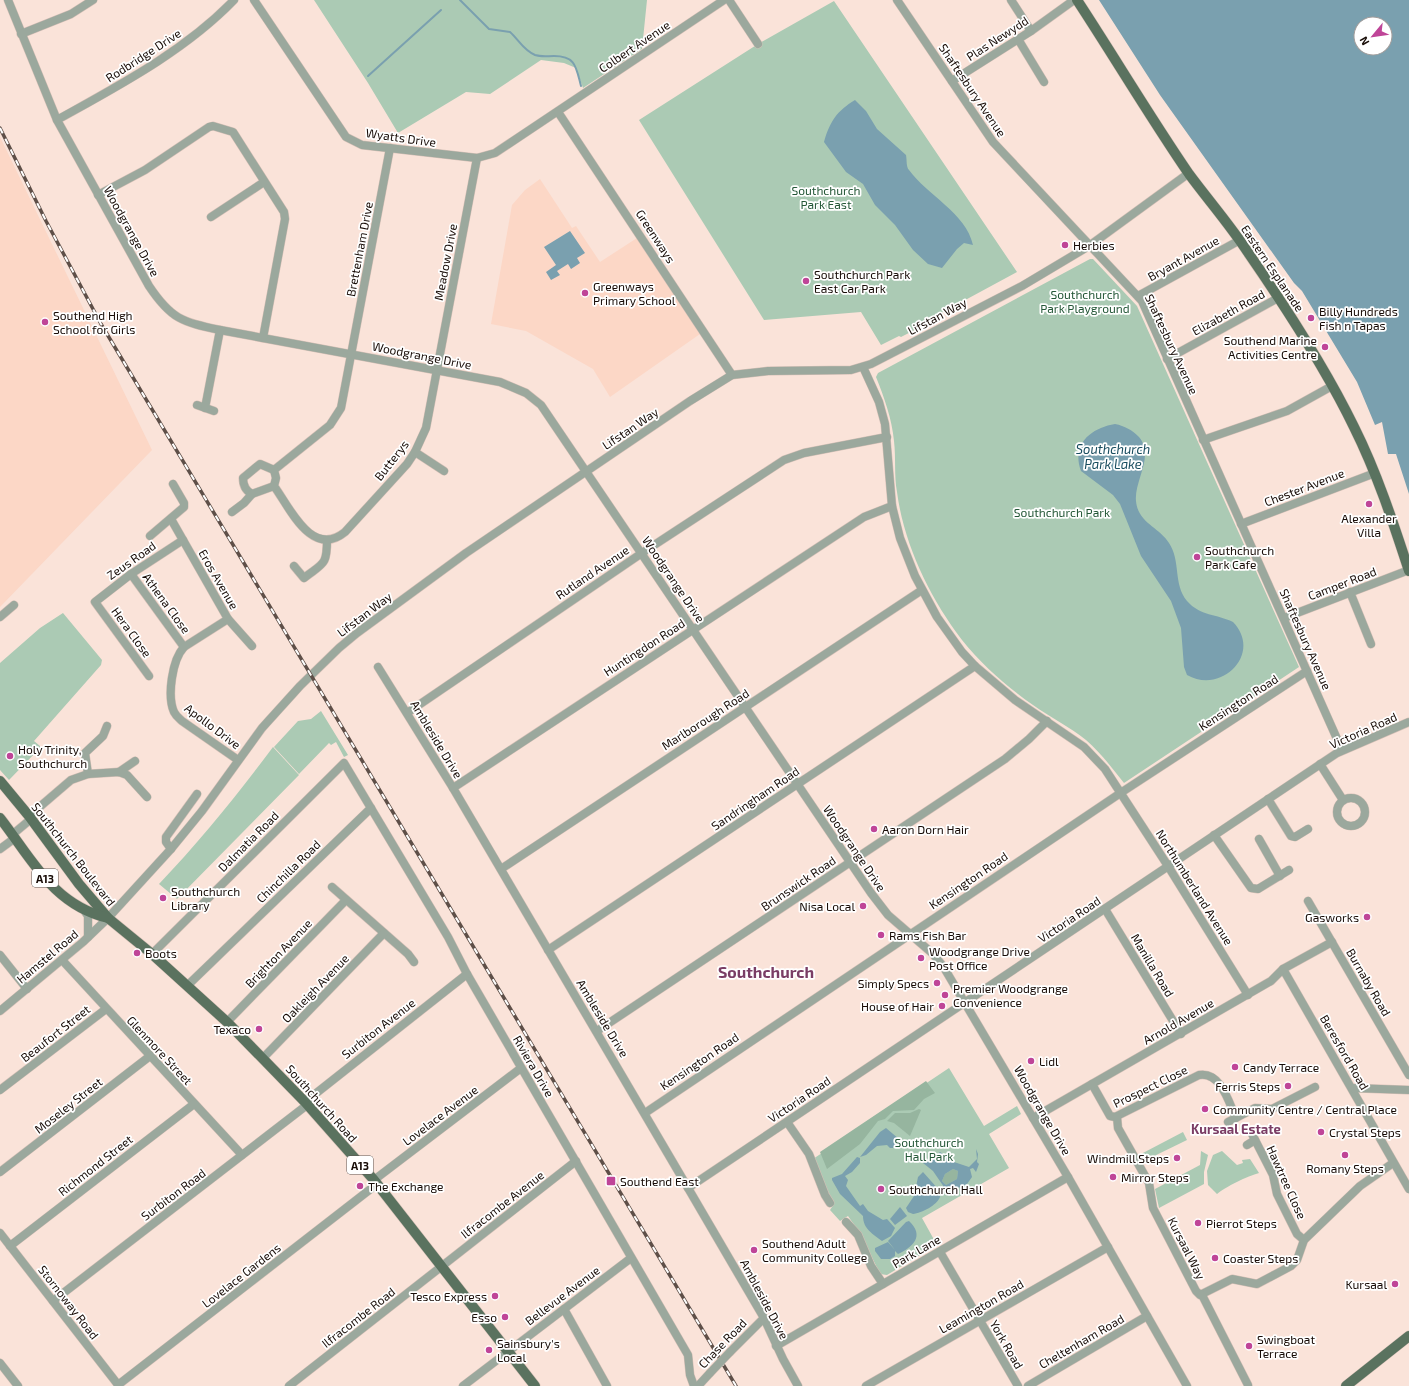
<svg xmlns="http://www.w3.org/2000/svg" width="1409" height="1386" font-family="'Exo 2',sans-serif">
<rect width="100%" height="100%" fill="#fae3d9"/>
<!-- built -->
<g fill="#fcd7c6">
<path d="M 0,137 L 152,450 L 0,607 Z"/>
<path d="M 540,179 L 572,228 L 576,226 L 600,262 L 637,238 L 700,334 L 610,397 L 593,369 L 526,331 L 491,324 L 512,205 L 525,190 Z"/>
</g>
<!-- green -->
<g fill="#abcab4">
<path d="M 314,0 L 647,0 L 642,49 L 583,88 L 576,68 L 564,63 L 541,60 L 490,94 L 466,92 L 398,133 L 368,83 Z"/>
<path d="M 834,1 L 1017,272 L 932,318 L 934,320 L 901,337 L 899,336 L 881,345 L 861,312 L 764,320 L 639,120 L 758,44 Z"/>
<path d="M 1090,259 L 1093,259 L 1137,306 L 1299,667 L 1124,783 C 1112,768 1101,753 1086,740 C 1070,727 1050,717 1033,705 C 1007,687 982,665 962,640 C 930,598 904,545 897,492 C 894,475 896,458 894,441 C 892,419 884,397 876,377 L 878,373 Z"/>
<path d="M 63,613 L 102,660 L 101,665 L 34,741 L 40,746 L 40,748 L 9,780 L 0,770 L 0,663 L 40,628 Z"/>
<path d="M 321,711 L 348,755 L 344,757 L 336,742 L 331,745 L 329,743 L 299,774 L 274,747 L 298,721 L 311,719 Z"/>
<path d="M 273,747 L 299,775 L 177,899 L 159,884 C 200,841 238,794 273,747 Z"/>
<path d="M 949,1068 L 984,1126 L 1017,1106 L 1021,1114 L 989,1134 L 1009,1168 L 922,1218 L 937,1245 L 887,1275 L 880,1274 L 861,1235 L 848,1216 L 840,1221 L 830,1210 L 834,1204 L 826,1192 L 813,1159 Z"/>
<path d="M 1183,1132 L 1187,1140 L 1144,1161 L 1141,1154 Z"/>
<path d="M 1201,1151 L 1208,1155 L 1204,1172 L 1204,1184 L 1159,1208 L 1155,1189 L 1200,1165 Z"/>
<path d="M 1222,1151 L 1237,1165 L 1243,1163 L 1242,1160 L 1250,1159 L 1259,1173 C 1248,1176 1225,1187 1217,1194 L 1208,1185 L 1207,1171 L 1213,1155 Z"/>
</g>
<!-- forest -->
<g fill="#96b59f">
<path d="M 926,1081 L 935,1093 L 924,1099 L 914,1110 L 893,1111 L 885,1119 L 878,1121 L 860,1144 L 827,1169 L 820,1152 Z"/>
<path d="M 919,1109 L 921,1110 L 910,1136 L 894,1123 L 887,1121 L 895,1113 L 910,1113 Z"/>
<path d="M 953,1169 L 958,1171 L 957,1179 L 946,1185 L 942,1181 L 945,1174 Z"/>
</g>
<!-- water -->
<g fill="#7aa0af" fill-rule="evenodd">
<path d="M 1099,0 L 1409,0 L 1409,494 L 1396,454 L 1388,454 L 1382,422 L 1375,425 L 1357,382 L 1302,291 L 1294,283 L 1160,95 ZM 1361,24 L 1385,24 L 1385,48 L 1361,48 Z"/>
<path d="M 855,100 L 866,111 L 877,129 L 906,155 C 907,160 906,167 909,170 C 927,195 966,213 973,245 L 964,243 L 957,249 L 942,268 L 928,264 L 913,250 L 895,225 L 875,205 L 863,184 L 846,172 L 824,142 C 830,121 837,111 855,100 Z"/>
<path d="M 570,231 L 585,253 L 577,258 L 580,263 L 571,269 L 568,264 L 557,271 L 560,275 L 551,280 L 546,272 L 556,265 L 544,247 Z"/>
<path d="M 1115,424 C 1125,426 1132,430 1139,437 C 1155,456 1134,480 1136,501 C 1138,523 1159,527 1169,543 C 1181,561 1173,584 1187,601 C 1200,616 1217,614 1233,622 C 1263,653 1222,695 1187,675 L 1184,667 L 1181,628 L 1171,601 L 1141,556 L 1120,504 L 1113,495 L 1081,471 C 1071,444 1091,428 1115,424 Z"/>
<path d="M 886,1128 L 899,1139 L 893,1148 L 890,1148 L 887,1145 L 877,1146 L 866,1155 L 860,1157 L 880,1132 Z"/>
<path d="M 976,1149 L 978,1154 L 977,1162 L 979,1164 L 976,1172 L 973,1168 L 970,1169 L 972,1177 L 967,1184 L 954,1190 L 944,1187 L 933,1171 L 923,1163 L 930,1161 L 940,1152 L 954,1162 L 969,1167 L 977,1159 ZM 953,1169 L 958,1171 L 957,1179 L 946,1185 L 942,1181 L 945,1174 Z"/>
<path d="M 857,1157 L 860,1158 L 860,1163 L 852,1172 L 845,1176 L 848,1180 L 846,1186 L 860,1206 L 863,1204 L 868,1211 L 883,1220 L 887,1219 L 895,1228 L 891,1236 L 882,1241 C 873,1234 863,1229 863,1216 L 840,1194 L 832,1180 L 832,1178 L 842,1174 Z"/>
<path d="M 923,1172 L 939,1190 L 940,1197 C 937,1205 922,1213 913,1214 L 908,1212 L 906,1208 L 914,1196 L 918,1177 Z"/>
<path d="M 900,1207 L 907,1216 L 895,1225 L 890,1219 Z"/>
<path d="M 909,1221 C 925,1236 913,1247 898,1254 L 895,1251 L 895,1256 L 890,1259 L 881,1259 L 875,1251 L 875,1248 L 888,1242 L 895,1250 L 888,1241 L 906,1222 Z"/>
</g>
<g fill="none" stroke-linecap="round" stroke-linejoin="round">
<!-- stream -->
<g stroke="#7aa0af" stroke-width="2">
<path d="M 460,0 L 489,29 L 510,32 C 519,40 523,50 535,55 C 541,57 547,56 554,56 C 576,56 576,67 581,86"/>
<path d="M 368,76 L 441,10"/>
</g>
<!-- minor casing -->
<g stroke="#d6c0b7" stroke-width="9">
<g id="minor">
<path d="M 8,0 L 57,120 L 149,286 C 171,319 182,322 220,330 L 500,382 L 526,393 L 541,405 L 871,893 L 888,915 L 932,953 L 943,966 L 1068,1177 L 1187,1386"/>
<path d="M 254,0 L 346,137 L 362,145 L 477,158 L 495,153 L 724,0"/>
<path d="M 729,0 L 758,44"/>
<path d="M 897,0 L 993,142 L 1142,301 L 1342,750"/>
<path d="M 1011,0 L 1031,31"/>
<path d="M 21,34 L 71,14 L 93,0"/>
<path d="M 1018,39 L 1044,82"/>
<path d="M 952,81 L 1031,31 L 1074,0"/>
<path d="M 558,112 L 732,375"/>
<path d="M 57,120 C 118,86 185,51 234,0"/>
<path d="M 390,148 L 341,408 L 330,425 L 274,470 L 276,478 L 274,486 C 290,508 312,559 345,532 L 407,464 L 415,452 L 426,428 L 477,158"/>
<path d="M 98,195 L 145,170 L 209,127 L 213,126 L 233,132 L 284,212 L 285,219 L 263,338"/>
<path d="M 211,217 L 264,182"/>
<path d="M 1138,296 L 1240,240"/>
<path d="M 1167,359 L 1278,298"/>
<path d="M 863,367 L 879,402 L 885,424 L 892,506 L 900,538 L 915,576 L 937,617 L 962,652 L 975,666 L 1015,700 L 1084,747 L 1105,769 L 1168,866 L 1248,995"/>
<path d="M 197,405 L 214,411"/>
<path d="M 205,408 L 220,330"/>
<path d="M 1203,440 L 1287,411 L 1332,386"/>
<path d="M 415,452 L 444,471"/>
<path d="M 274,486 L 252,494 C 246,491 243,485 243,478 L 260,464 L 274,470"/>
<path d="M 232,512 L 244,503 L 252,494"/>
<path d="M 171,519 L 228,619 L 252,646"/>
<path d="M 1241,524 L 1375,473"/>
<path d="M 150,536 L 184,507 L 184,503 L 173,484"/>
<path d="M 294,566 L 304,578 C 323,563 327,566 327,540"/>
<path d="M 131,574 L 184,647"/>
<path d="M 1350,592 L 1371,644"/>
<path d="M 0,617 L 14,605"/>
<path d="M 1284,618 L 1409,570"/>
<path d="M 228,619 L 184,647 C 172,660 167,696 174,712 C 176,716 179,718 182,721 L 238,760"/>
<path d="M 378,667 L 453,788 L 688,1188 L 764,1318 L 783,1359 L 798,1386"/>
<path d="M 149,676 L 95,602 L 131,574 L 183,540"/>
<path d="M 407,713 L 642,553 L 784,460 L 804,453 L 887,437"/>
<path d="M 1320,764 L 1343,800"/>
<path d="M 119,772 L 135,761"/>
<path d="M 88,774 L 85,753 L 103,736 L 107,726"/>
<path d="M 453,788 L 864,517 L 892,506"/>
<circle cx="1351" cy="812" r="14"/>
<path d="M 1268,799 L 1291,836 L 1295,837 L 1308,829"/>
<path d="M 29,816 L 71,780 L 88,774 L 119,772 L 127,775 L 147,797"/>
<path d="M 13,834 L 31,819"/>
<path d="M 1214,835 L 1251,888 L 1258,889 L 1289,870"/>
<path d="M 1259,839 L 1280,876"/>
<path d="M 0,849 L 15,838"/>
<path d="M 171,849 L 166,842 L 166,837 L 197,794"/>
<path d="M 501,869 L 922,590"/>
<path d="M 332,887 L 408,954 L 414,962"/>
<path d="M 1308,901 L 1409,1075"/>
<path d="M 1105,909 L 1181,1034"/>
<path d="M 84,910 L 88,916 L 88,937"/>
<path d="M 548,950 L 975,666"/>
<path d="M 152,954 L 344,763 L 448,937 L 467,974 L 688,1355 L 690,1375 L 694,1386"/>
<path d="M 0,955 L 27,989"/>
<path d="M 62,960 L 242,1155"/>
<path d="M 1283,969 L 1409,1189"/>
<path d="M 188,985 L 371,808"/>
<path d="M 0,1011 L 83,942 L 108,918 L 171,849 L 202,811 L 262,728 L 300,686 L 339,648 L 357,633 L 466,553 L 690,401 L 732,375 L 768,371 L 851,370 L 871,364 L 1022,286 L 1089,246 L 1189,173"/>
<path d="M 227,1022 L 346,900"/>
<path d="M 597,1031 L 1005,759 L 1029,739 L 1047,721"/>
<path d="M 263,1058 L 384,933"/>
<path d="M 1092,1084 L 1110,1116 L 1115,1117 L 1199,1075 C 1221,1071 1229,1103 1236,1118"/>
<path d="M 1352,1088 L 1409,1090"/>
<path d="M 0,1090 L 106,1009"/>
<path d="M 305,1102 L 467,974"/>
<path d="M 645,1113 L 1122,792 L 1307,671"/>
<path d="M 1117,1117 L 1118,1128 L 1149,1183 L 1153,1208 L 1196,1291 L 1200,1295 L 1232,1279 L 1257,1284 L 1291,1266 L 1297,1260 L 1304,1240 L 1360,1186 L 1393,1163"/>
<path d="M 1033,1118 L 1271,981 L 1283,969 L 1332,942"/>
<path d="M 787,1122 L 809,1154 L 825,1195 L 830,1203"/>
<path d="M 1228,1122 L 1255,1108 L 1272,1109 L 1315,1087"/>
<path d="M 1254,1131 L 1252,1134 L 1273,1175 L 1277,1194 L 1297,1234 L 1304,1240"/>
<path d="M 1247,1145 L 1255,1140"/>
<path d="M 0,1172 L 150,1056"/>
<path d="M 374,1180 L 521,1068"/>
<path d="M 688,1188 L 1337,753 L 1409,722"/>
<path d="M 846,1222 L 858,1235 L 871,1266 L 883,1284"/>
<path d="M 0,1233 L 119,1386"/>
<path d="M 10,1246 L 194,1104"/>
<path d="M 940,1252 L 1018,1386"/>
<path d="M 1202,1295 L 1248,1385"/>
<path d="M 53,1301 L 307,1105"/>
<path d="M 564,1309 L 607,1386"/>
<path d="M 776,1346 L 1068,1177"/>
<path d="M 730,1352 L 764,1318"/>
<path d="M 0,1363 L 18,1386"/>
<path d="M 118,1385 L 377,1184"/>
<path d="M 289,1386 L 576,1161"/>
<path d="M 463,1386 L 631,1258"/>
<path d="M 698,1386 L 710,1373"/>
<path d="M 866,1386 L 1108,1247"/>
<path d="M 1028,1386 L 1147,1316"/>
</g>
</g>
<!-- major casing -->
<g stroke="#d6c0b7" stroke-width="11">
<g id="major">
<path d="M 1077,0 C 1115,58 1150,117 1189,174 C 1209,201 1231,226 1249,254 C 1287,309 1325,367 1354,427 C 1377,473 1393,522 1409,571"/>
<path d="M 0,781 L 29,816 L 79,884 L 108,918 L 152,954 L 227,1022 L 305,1102 L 374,1180 L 535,1386"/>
<path d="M 0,818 C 32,859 53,905 108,918"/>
<path d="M 1346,1386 L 1409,1336"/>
</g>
</g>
<!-- minor -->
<use href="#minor" stroke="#9ba89d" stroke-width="8"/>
<!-- major -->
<use href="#major" stroke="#5a725f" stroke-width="10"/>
<!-- rail casing -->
<g stroke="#5e4f48" stroke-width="3.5">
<path id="rail" d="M 0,128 L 46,221 L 101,324 L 736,1386"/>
</g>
<!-- rail -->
<use href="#rail" stroke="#fff" stroke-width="2" stroke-dasharray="6" stroke-linecap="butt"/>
<!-- minor-bridge casing -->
<g stroke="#d6c0b7" stroke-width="9" stroke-linecap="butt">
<path id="minor-bridge" d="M 710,1373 L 730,1352"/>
</g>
<!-- minor-bridge -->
<use href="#minor-bridge" stroke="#9ba89d" stroke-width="8"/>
</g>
<!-- markers -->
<g fill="#bf4598" stroke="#fff" stroke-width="1.5">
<circle cx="1065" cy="245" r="4"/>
<circle cx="806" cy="281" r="4"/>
<circle cx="585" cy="293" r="4"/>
<circle cx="1311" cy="318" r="4"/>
<circle cx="45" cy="322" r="4"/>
<circle cx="1325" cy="347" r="4"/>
<circle cx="1369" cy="504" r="4"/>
<circle cx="1197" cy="557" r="4"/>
<circle cx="10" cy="756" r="4"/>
<circle cx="874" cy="829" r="4"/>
<circle cx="163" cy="898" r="4"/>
<circle cx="863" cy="906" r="4"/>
<circle cx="1367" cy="917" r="4"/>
<circle cx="881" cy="935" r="4"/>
<circle cx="137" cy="953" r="4"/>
<circle cx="921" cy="958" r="4"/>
<circle cx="937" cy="983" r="4"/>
<circle cx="945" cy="995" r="4"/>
<circle cx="942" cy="1006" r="4"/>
<circle cx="259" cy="1029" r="4"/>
<circle cx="1031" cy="1061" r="4"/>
<circle cx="1235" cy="1067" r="4"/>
<circle cx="1288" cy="1086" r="4"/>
<circle cx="1205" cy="1109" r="4"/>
<circle cx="1321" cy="1132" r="4"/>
<circle cx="1345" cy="1155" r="4"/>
<circle cx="1177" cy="1158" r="4"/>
<circle cx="1113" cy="1177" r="4"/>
<rect x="606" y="1176" width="10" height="10" rx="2"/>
<circle cx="360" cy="1186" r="4"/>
<circle cx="881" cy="1189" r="4"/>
<circle cx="1198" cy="1223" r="4"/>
<circle cx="754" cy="1250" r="4"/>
<circle cx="1215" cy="1258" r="4"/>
<circle cx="1395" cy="1284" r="4"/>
<circle cx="495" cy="1296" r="4"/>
<circle cx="505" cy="1317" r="4"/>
<circle cx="1249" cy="1346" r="4"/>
<circle cx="489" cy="1350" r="4"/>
</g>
<g text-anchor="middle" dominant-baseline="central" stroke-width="3.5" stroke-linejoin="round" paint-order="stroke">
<!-- shield labels -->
<g fill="#fff" stroke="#5d5451" stroke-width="1">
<rect x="32" y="869" width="26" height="18" rx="3"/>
<rect x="347" y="1156" width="26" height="18" rx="3"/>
</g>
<g font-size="11" font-weight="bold" fill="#170b06">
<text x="45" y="878">A13</text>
<text x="360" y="1165">A13</text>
</g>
<!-- street labels -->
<g font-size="12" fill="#170b06" stroke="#fff">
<text transform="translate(997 38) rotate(-33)">Plas Newydd</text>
<text transform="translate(634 46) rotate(-34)">Colbert Avenue</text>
<text transform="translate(143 55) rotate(-33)">Rodbridge Drive</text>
<text transform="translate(973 90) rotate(56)">Shaftesbury Avenue</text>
<text transform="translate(401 137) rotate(8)">Wyatts Drive</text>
<text transform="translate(132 231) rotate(61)">Woodgrange Drive</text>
<text transform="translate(656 236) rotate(57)">Greenways</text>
<text transform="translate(359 249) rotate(-79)">Brettenham Drive</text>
<text transform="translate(1183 258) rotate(-29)">Bryant Avenue</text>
<text transform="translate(445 262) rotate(-79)">Meadow Drive</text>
<text transform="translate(1273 268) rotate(56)">Eastern Esplanade</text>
<text transform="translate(1228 312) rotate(-29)">Elizabeth Road</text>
<text transform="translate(937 316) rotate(-28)">Lifstan Way</text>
<text transform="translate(1172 344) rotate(65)">Shaftesbury Avenue</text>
<text transform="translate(422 355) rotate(11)">Woodgrange Drive</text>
<text transform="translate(630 428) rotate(-34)">Lifstan Way</text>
<text transform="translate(391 460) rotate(-52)">Butterys</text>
<text transform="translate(1304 487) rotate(-21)">Chester Avenue</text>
<text transform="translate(131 560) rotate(-35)">Zeus Road</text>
<text transform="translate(592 572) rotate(-34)">Rutland Avenue</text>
<text transform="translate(219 579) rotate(60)">Eros Avenue</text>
<text transform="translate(674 579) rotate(56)">Woodgrange Drive</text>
<text transform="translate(1342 583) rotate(-21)">Camper Road</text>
<text transform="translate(167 603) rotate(54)">Athena Close</text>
<text transform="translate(364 614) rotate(-37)">Lifstan Way</text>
<text transform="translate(132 632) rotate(54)">Hera Close</text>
<text transform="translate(1306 639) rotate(66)">Shaftesbury Avenue</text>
<text transform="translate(644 647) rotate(-33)">Huntingdon Road</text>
<text transform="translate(1238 702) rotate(-33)">Kensington Road</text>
<text transform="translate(705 719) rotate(-33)">Marlborough Road</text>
<text transform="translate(213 726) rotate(37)">Apollo Drive</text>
<text transform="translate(1363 730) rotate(-24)">Victoria Road</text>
<text transform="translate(437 739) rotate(59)">Ambleside Drive</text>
<text transform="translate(755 798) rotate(-34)">Sandringham Road</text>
<text transform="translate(248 841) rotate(-45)">Dalmatia Road</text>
<text transform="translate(855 848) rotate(56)">Woodgrange Drive</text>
<text transform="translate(74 854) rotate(52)">Southchurch Boulevard</text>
<text transform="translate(288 871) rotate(-44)">Chinchilla Road</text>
<text transform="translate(968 880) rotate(-34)">Kensington Road</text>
<text transform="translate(798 883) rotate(-34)">Brunswick Road</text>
<text transform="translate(1195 887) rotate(58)">Northumberland Avenue</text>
<text transform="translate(1069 919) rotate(-34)">Victoria Road</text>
<text transform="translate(278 953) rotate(-46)">Brighton Avenue</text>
<text transform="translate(47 956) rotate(-40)">Hamstel Road</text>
<text transform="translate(1153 965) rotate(59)">Manilla Road</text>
<text transform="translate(1369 982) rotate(60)">Burnaby Road</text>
<text transform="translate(315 988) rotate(-46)">Oakleigh Avenue</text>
<text transform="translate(603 1018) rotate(59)">Ambleside Drive</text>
<text transform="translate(1178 1021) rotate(-30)">Arnold Avenue</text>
<text transform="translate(378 1028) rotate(-38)">Surbiton Avenue</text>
<text transform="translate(55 1033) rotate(-38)">Beaufort Street</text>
<text transform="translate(160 1050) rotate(47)">Glenmore Street</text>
<text transform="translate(1345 1052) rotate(60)">Beresford Road</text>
<text transform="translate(699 1061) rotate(-34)">Kensington Road</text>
<text transform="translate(534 1066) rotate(60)">Riviera Drive</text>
<text transform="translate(1150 1086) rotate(-26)">Prospect Close</text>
<text transform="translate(799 1099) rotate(-34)">Victoria Road</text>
<text transform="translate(322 1103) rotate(48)">Southchurch Road</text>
<text transform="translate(68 1105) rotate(-38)">Moseley Street</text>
<text transform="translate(1043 1110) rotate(60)">Woodgrange Drive</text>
<text transform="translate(440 1115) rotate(-37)">Lovelace Avenue</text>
<text transform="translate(95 1165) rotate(-38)">Richmond Street</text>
<text transform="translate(1287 1182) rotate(66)">Hawtree Close</text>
<text transform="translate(173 1194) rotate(-37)">Surbiton Road</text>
<text transform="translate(502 1204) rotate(-38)">Ilfracombe Avenue</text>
<text transform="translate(1187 1248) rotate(63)">Kursaal Way</text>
<text transform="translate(916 1251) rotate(-30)">Park Lane</text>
<text transform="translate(241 1275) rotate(-38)">Lovelace Gardens</text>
<text transform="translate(562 1295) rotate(-37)">Bellevue Avenue</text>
<text transform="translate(765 1299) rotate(62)">Ambleside Drive</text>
<text transform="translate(69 1302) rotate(52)">Stornoway Road</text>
<text transform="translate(981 1306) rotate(-30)">Leamington Road</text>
<text transform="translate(358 1317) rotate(-38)">Ilfracombe Road</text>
<text transform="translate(1081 1341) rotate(-30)">Cheltenham Road</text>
<text transform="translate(722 1343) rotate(-46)">Chase Road</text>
<text transform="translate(1007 1344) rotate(60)">York Road</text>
</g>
<!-- park labels -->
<g font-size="12" fill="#245737" stroke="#fff">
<text x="826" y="190">Southchurch<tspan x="826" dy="14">Park East</tspan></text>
<text x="1085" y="294">Southchurch<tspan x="1085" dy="14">Park Playground</tspan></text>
<text x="1062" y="512">Southchurch Park</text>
<text x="929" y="1142">Southchurch<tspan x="929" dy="14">Hall Park</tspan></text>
</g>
<!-- poi labels -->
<g font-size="12" fill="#170b06" stroke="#fff" text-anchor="start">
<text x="1073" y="245">Herbies</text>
<text x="814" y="274">Southchurch Park<tspan x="814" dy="14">East Car Park</tspan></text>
<text x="593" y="286">Greenways<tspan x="593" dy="14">Primary School</tspan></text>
<text x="1319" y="311">Billy Hundreds<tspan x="1319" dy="14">Fish n Tapas</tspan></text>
<text x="53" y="315">Southend High<tspan x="53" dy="14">School for Girls</tspan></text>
<text x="1317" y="340" text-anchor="end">Southend Marine<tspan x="1317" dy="14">Activities Centre</tspan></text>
<text x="1369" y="518" text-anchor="middle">Alexander<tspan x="1369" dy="14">Villa</tspan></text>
<text x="1205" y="550">Southchurch<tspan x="1205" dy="14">Park Cafe</tspan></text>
<text x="18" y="749">Holy Trinity,<tspan x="18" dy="14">Southchurch</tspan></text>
<text x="882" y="829">Aaron Dorn Hair</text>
<text x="171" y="891">Southchurch<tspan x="171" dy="14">Library</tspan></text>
<text x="855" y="906" text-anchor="end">Nisa Local</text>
<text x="1359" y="917" text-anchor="end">Gasworks</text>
<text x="889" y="935">Rams Fish Bar</text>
<text x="929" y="951">Woodgrange Drive<tspan x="929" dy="14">Post Office</tspan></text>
<text x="145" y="953">Boots</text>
<text x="929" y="983" text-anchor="end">Simply Specs</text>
<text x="953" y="988">Premier Woodgrange<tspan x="953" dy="14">Convenience</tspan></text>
<text x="934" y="1006" text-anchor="end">House of Hair</text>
<text x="251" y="1029" text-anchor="end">Texaco</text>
<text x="1039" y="1061">Lidl</text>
<text x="1243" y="1067">Candy Terrace</text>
<text x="1280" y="1086" text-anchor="end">Ferris Steps</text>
<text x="1213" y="1109">Community Centre / Central Place</text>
<text x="1329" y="1132">Crystal Steps</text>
<text x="1169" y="1158" text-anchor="end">Windmill Steps</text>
<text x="1345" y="1168" text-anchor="middle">Romany Steps</text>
<text x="1121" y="1177">Mirror Steps</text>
<text x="620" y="1181">Southend East</text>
<text x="368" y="1186">The Exchange</text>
<text x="889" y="1189">Southchurch Hall</text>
<text x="1206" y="1223">Pierrot Steps</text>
<text x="762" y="1243">Southend Adult<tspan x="762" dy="14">Community College</tspan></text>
<text x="1223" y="1258">Coaster Steps</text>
<text x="1387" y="1284" text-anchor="end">Kursaal</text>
<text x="487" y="1296" text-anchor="end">Tesco Express</text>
<text x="497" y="1317" text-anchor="end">Esso</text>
<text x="1257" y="1339">Swingboat<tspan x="1257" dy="14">Terrace</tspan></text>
<text x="497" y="1343">Sainsbury's<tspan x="497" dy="14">Local</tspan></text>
</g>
<!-- water labels -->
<g font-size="13" font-style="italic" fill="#194d5f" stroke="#fff">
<text x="1113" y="449">Southchurch<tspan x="1113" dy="15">Park Lake</tspan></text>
</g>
<!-- neighbourhood labels -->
<g font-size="13" font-weight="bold" fill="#7a3d65" stroke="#fff">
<text x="1236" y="1129">Kursaal Estate</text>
</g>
<!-- district labels -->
<g font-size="16" font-weight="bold" fill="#7a3d65" stroke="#fff">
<text x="766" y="971">Southchurch</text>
</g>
</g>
<!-- north arrow -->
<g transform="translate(1373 36) rotate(241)"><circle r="19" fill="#ffffff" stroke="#a29d9b"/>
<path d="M0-3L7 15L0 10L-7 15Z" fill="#bf4598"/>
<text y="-6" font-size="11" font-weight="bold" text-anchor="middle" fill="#170b06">N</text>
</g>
</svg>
